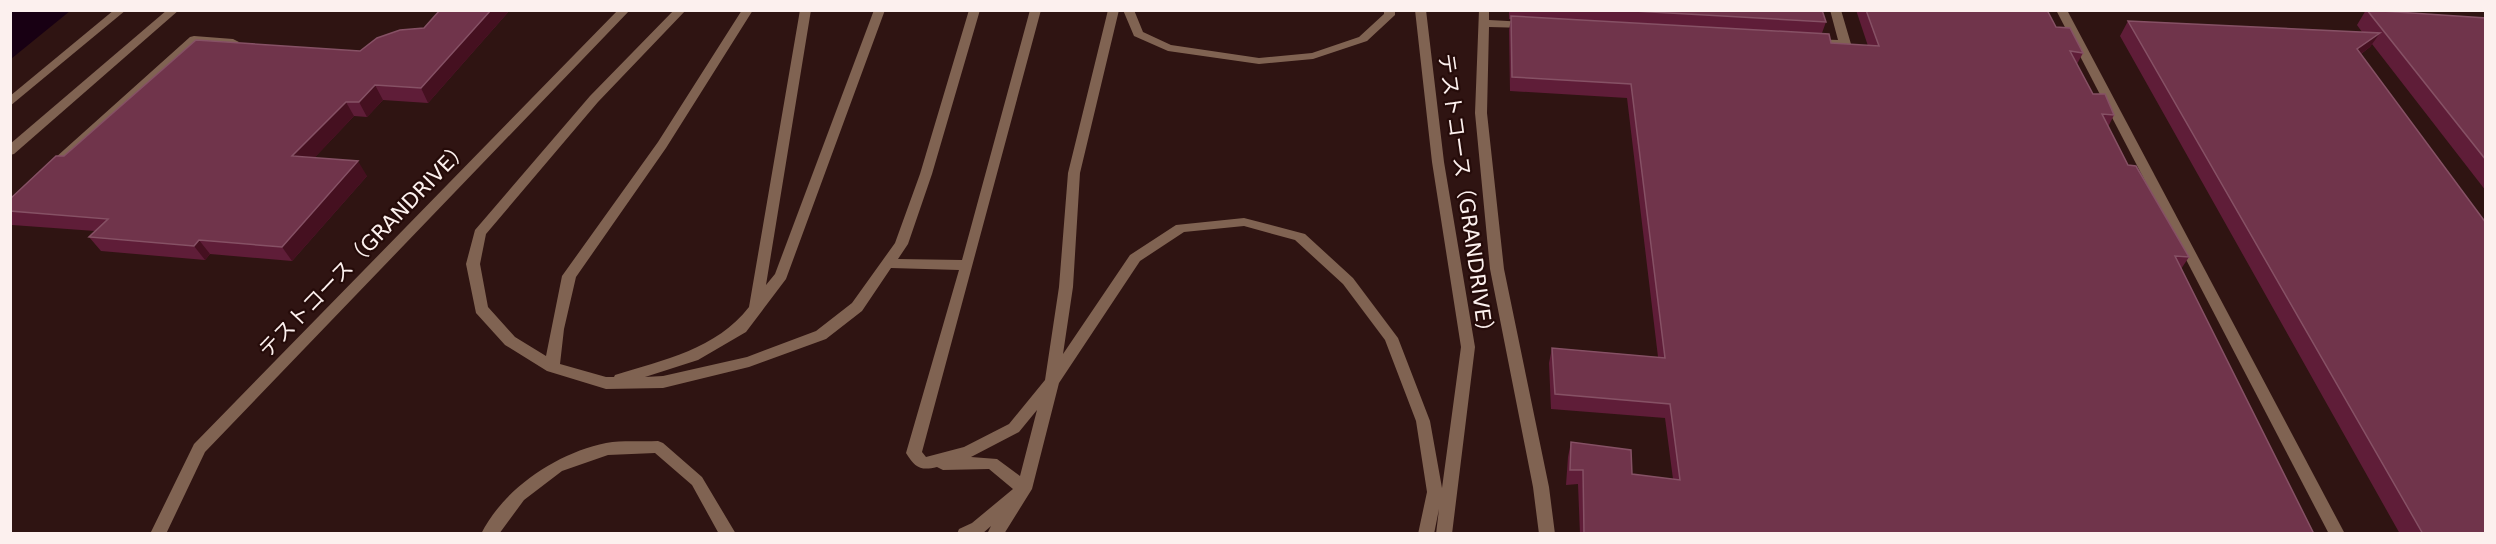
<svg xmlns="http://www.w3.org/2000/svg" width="2496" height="544" font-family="'DejaVu Sans','Noto Sans JP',sans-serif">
<rect width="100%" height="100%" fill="#2f1412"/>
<!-- water -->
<path fill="#180013" d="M 11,10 L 70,10 L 70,11 L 11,59 Z"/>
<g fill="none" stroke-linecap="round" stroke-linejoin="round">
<!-- lane -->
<g fill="#806352" fill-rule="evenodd">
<path d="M 114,10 L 126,10 L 10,106 L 10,96 Z"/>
<path d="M 167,10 L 179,10 L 14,154 L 10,155 L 10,144 Z"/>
<path d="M 618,10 L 630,10 L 205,452 L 166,534 L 150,534 L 194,444 Z"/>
<path d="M 674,10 L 686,10 L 598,102 L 486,234 L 480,264 L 488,307 L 515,337 L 546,356 L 562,276 L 658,142 L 742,10 L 753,10 L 666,148 L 576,277 L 564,329 L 560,364 L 606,377 L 614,377 L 615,375 C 663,360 717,349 749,307 L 800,10 L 811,10 L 766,285 L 775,274 L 874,10 L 885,10 L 786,279 L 746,332 L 698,360 L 645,377 L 663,376 L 747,357 L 816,331 L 852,303 L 895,243 L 920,174 L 969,10 L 980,10 L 932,174 L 908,244 L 898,259 L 962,260 L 1030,10 L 1041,10 L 922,452 L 926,457 L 964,447 L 1009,424 L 1045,380 L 1059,287 L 1068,173 L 1108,10 L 1119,10 L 1080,173 L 1073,287 L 1063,354 L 1130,255 L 1176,225 L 1244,218 L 1305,234 L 1353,278 L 1398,338 L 1430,421 L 1442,488 L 1461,347 L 1432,162 L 1415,10 L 1426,10 L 1444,162 L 1475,347 L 1452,534 L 1436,534 L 1439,509 L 1434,534 L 1418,534 L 1427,492 L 1416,421 L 1385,340 L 1343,284 L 1295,240 L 1244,226 L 1184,232 L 1140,261 L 1059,383 L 1032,489 L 1004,534 L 987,534 L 991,526 L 982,534 L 957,534 L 959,529 L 972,523 L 1013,489 L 989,469 L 943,470 L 937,467 C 921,471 915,468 906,453 L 959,270 L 891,268 L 862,311 L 826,339 L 749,367 L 663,388 L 606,389 L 547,371 L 505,345 L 476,313 L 466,264 L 475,230 L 590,96 ZM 1037,410 L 1020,476 L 997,459 L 971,457 L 1019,432 Z"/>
<path d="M 1123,10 L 1134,10 L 1143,32 L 1171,45 L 1259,58 L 1312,53 L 1359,37 L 1384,14 L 1384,10 L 1395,10 L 1395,15 L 1367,41 L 1313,59 L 1259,64 L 1168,51 L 1134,36 Z"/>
<path d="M 1479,10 L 1489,10 L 1489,20 L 1527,22 L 1533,25 L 1527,28 L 1489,27 L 1487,113 L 1504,269 L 1549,487 L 1555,534 L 1539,534 L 1533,487 L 1490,269 L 1475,113 Z"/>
<path d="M 1830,10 L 1841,10 L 1851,44 L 1849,46 L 1812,45 L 1806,42 L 1812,39 L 1838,40 Z"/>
<path d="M 2056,10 L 2067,10 L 2345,534 L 2329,534 Z"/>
<path d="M 194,36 L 233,39 L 239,42 L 233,45 L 197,43 L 63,164 L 55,164 L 53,161 L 55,158 L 190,37 Z"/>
<path d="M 658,441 L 663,443 L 702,477 L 736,534 L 719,534 L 692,485 L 655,453 L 608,455 L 562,471 L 524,500 L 499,534 L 481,534 C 504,488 557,453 606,443 C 623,440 641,442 658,441 Z"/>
</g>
</g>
<!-- wall -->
<g fill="#5f1d38">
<path d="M 440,10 L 510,10 L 428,103 L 383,100 L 367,117 L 354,116 L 314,158 L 367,176 L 292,261 L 210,254 L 205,260 L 101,251 L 89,237 L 95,231 L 12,225 L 10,224 L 10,199 L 64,156 L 424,28 Z"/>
<path d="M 1504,10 L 1822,10 L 1826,22 L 1822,33 L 1831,43 L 1868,46 L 1856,10 L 2047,10 L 2056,27 L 2083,53 L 2077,64 L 2093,94 L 2114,115 L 2108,127 L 2128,165 L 2189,257 L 2181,269 L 2314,534 L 1580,534 L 1578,484 L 1566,485 L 1568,457 L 1571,442 L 1632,474 L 1673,479 L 1665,418 L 1551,409 L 1549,363 L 1552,348 L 1658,357 L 1627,98 L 1510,91 L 1509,30 L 1511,19 L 1509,19 L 1509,11 Z"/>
<path d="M 2366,10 L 2486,18 L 2486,191 L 2372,44 L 2370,47 L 2361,54 L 2486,534 L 2400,534 L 2120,36 L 2128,21 L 2362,32 L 2357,25 Z"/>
</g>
<!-- shaded-wall -->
<g fill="#451020">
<path d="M 491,10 L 510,10 L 428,103 L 421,88 Z"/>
<path d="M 2380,33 L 2370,47 L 2347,64 L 2357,49 Z"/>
<path d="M 375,85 L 383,100 L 367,117 L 359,102 Z"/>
<path d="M 346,102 L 354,116 L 302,171 L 292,156 Z"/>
<path d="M 358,161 L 367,176 L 292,261 L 282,247 Z"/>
<path d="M 199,240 L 210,254 L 205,260 L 194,246 Z"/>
</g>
<!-- building -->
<g fill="#70344b" stroke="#865165" stroke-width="1.5">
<path d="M 440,10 L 491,10 L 421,88 L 375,85 L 359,102 L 346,102 L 292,156 L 358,161 L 282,247 L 199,240 L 194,246 L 89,237 L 108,219 L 10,211 L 10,199 L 56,156 L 64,156 L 196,40 L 360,51 L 377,38 L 400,30 L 424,28 Z"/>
<path d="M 1616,10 L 1822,10 L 1826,22 Z"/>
<path d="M 1866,10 L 2047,10 L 2056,27 L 2070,28 L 2083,53 L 2070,51 L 2093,94 L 2105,94 L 2114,115 L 2102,114 L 2128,165 L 2136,166 L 2189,257 L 2175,256 L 2314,534 L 1584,534 L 1583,470 L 1570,470 L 1571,442 L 1631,450 L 1632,474 L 1680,480 L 1670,404 L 1555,394 L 1552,348 L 1665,358 L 1631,84 L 1512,77 L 1511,16 L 1829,34 L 1831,43 L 1879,46 Z"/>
<path d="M 2367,10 L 2486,18 L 2486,160 Z"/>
<path d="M 2128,21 L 2380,33 L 2357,49 L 2486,223 L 2486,534 L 2423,534 Z"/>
</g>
<g text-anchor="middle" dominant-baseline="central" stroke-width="4.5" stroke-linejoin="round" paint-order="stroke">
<!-- street labels -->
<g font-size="21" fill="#fcf0ee" stroke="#250b09">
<text transform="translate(1466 198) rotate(82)">テストコース（GRANDRIVE）</text>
<text transform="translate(364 249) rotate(-46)">テストコース（GRANDRIVE）</text>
</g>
</g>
<!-- border -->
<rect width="2496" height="544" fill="none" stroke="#fcf0ee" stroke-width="24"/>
</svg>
